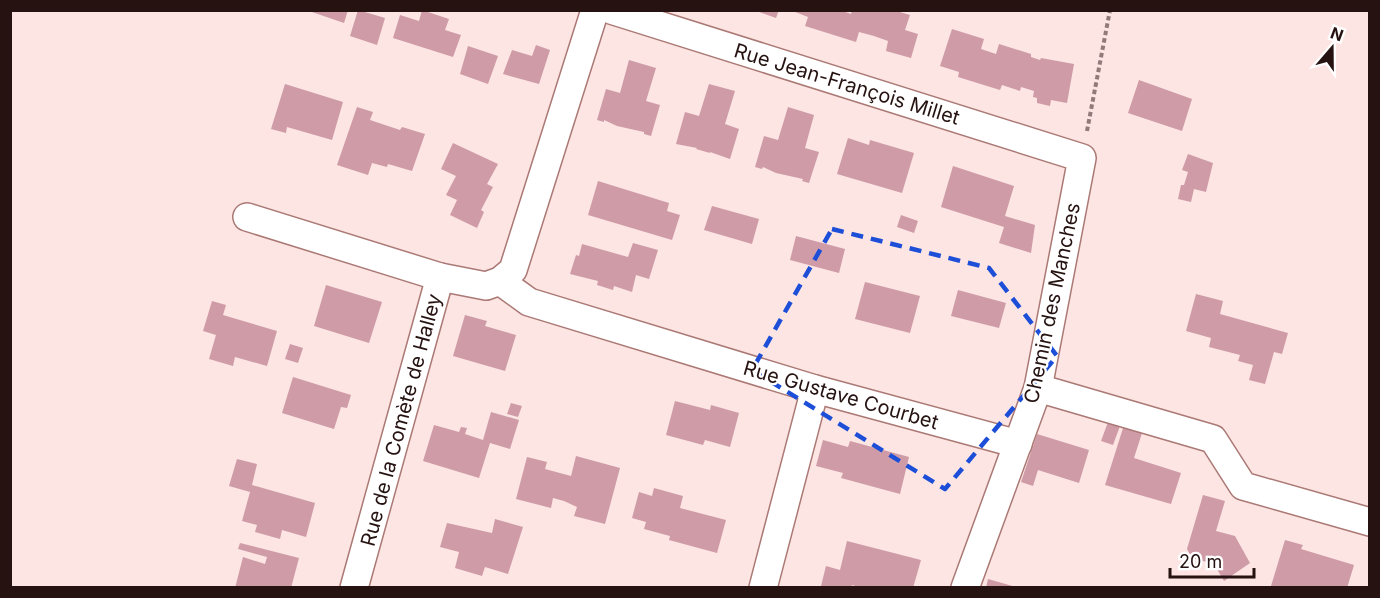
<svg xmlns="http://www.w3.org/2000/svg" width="1380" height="598" font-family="Inter,sans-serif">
<rect width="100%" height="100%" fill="#fce5e3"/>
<!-- building -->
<g fill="#cf9ba7">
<path d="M 306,10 L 348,10 L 344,23 Z"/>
<path d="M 358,10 L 385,18 L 377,45 L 350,36 Z"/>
<path d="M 422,10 L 449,19 L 445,30 L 461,35 L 453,57 L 393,38 L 400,15 L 419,21 Z"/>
<path d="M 754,10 L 779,10 L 776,18 Z"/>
<path d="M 790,10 L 840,10 L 851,14 L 852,10 L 893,10 L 910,15 L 905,30 L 918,34 L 911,58 L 886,51 L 888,41 L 874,36 L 859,32 L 856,42 L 805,26 L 808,17 Z"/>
<path d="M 952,29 L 984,39 L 981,49 L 996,54 L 999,44 L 1031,54 L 1031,57 L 1040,60 L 1041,58 L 1074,64 L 1067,103 L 1051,100 L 1050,106 L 1037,103 L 1037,98 L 1033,97 L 1034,91 L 1021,87 L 1020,91 L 1002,85 L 1000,90 L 958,77 L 959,72 L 940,66 Z"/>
<path d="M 536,45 L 550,50 L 539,84 L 503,74 L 512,50 L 532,56 Z"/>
<path d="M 468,46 L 498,56 L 488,84 L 460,74 Z"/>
<path d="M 629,60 L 656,68 L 646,101 L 660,105 L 651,136 L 644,134 L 644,132 L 617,126 L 604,120 L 604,122 L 597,120 L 606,89 L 620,93 Z"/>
<path d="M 1139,80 L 1192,99 L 1182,131 L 1128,113 Z"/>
<path d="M 285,84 L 343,102 L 332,140 L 287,127 L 286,133 L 271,129 Z"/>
<path d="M 709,84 L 735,91 L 725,124 L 739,129 L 730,159 L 710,152 L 710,153 L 696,149 L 697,148 L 676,144 L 685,112 L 699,116 Z"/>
<path d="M 357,107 L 373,112 L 370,120 L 400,130 L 402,127 L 425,134 L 412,171 L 388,164 L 387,167 L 372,163 L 368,175 L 337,165 Z"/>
<path d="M 788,107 L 814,115 L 805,148 L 819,152 L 809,183 L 802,181 L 803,179 L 776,173 L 763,167 L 762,169 L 755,167 L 764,136 L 778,140 Z"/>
<path d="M 848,138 L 869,145 L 870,140 L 914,153 L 902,193 L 837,174 Z"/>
<path d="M 453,143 L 498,164 L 487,184 L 493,187 L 481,210 L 484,212 L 477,228 L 450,215 L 457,200 L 446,195 L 456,176 L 441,169 Z"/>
<path d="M 1188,154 L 1213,163 L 1206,192 L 1194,189 L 1191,202 L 1178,199 L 1181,185 L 1184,185 L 1188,172 L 1182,170 Z"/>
<path d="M 953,166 L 1014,186 L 1005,216 L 1035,225 L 1031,253 L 999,243 L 1004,227 L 941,207 Z"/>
<path d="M 598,181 L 669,203 L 667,211 L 680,215 L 672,240 L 588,215 Z"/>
<path d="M 712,206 L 759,219 L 752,244 L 704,230 Z"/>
<path d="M 901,215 L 918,221 L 914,233 L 897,227 Z"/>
<path d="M 796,236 L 845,249 L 839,273 L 790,260 Z"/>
<path d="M 633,243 L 658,250 L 649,279 L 636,275 L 632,292 L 614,286 L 613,290 L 597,285 L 598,281 L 570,274 L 576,255 L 579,256 L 582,244 L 628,257 Z"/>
<path d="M 865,282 L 920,296 L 910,333 L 855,319 Z"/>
<path d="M 326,285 L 382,302 L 369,343 L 314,326 Z"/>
<path d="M 958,290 L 1006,303 L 999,328 L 951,316 Z"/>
<path d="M 1196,294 L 1223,301 L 1220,314 L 1288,333 L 1282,354 L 1274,352 L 1265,384 L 1249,380 L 1253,365 L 1238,361 L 1240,355 L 1209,347 L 1211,338 L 1186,331 Z"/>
<path d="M 212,301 L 226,305 L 223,315 L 277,331 L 267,366 L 235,357 L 233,366 L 209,359 L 216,335 L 203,331 Z"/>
<path d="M 465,315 L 487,321 L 485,326 L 516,335 L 505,371 L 453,356 Z"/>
<path d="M 290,344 L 303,348 L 298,363 L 285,359 Z"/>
<path d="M 293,377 L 351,395 L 347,408 L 341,407 L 334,429 L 282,413 Z"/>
<path d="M 675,401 L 710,410 L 711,405 L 739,413 L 730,447 L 705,440 L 703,445 L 666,435 Z"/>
<path d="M 511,403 L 522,406 L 518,417 L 507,414 Z"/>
<path d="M 491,412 L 519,420 L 510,449 L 490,443 L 479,478 L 423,461 L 434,425 L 459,432 L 461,427 L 467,428 L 465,434 L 483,440 Z"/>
<path d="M 1108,422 L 1120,426 L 1113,445 L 1101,441 Z"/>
<path d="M 1124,425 L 1143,430 L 1134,458 L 1181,473 L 1171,504 L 1105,485 Z"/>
<path d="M 1037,434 L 1089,450 L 1079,483 L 1038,470 L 1033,486 L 1021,482 Z"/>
<path d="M 823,440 L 848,447 L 850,441 L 909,457 L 900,494 L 841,478 L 843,473 L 816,466 Z"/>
<path d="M 576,456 L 620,468 L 605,524 L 574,516 L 577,507 L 564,501 L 553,498 L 551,508 L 516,499 L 527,457 L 547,462 L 545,469 L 571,476 Z"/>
<path d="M 237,459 L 257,464 L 252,485 L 315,503 L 306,537 L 282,530 L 280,539 L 255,532 L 257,525 L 242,521 L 250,492 L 229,486 Z"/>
<path d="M 654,488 L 683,496 L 680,508 L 726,520 L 717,553 L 669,540 L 670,536 L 644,529 L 646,522 L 632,518 L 639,492 L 652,496 Z"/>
<path d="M 1203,495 L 1225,501 L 1216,531 L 1235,536 L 1250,563 L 1224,581 L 1214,564 L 1192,558 L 1187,549 Z"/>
<path d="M 495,519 L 523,527 L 508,574 L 485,567 L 482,576 L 455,568 L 459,552 L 440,547 L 447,523 L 492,533 Z"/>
<path d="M 1285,540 L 1303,545 L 1301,549 L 1354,565 L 1347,588 L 1271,586 Z"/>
<path d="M 847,541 L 921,560 L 913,588 L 861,588 L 852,585 L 851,588 L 827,588 L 821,586 L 826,566 L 840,570 Z"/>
<path d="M 240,543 L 299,558 L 291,588 L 235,588 L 243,557 L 265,564 L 267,557 L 238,549 Z"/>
<path d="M 988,579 L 1016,587 L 1016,588 L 986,588 Z"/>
</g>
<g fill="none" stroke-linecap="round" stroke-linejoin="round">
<!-- minor casing -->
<g stroke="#ab7975" stroke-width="30">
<g id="minor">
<path d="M 611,10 L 1082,158 L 1038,388 L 965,588"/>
<path d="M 247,217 L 440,277"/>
<path d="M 500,281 L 529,302 L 815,389 L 1018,444"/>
<path d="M 1038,388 L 1213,439 L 1243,486 L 1370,522"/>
<path d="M 354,588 L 440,277 L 486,286 L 500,281 L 513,270 L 595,10"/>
<path d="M 763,588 L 815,389"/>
</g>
</g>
<!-- path -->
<path stroke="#907b7a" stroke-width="4" stroke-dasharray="4.5 3" stroke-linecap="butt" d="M 1087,131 L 1110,10"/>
<!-- minor -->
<use href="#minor" stroke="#fff" stroke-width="27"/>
</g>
<!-- marked area -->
<path fill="none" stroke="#1d4ed8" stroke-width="4.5" stroke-dasharray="12 8" stroke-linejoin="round" d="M 832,229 L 989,268 L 1057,356 L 945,489 L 752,370 Z"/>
<g text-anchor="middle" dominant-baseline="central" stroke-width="4.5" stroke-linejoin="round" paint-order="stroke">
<!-- street labels -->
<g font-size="20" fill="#251211" stroke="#fff">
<text transform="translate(847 84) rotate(17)">Rue Jean-François Millet</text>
<text transform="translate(1052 303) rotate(-78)">Chemin des Manches</text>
<text transform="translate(841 395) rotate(16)">Rue Gustave Courbet</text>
<text transform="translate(401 420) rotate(-75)">Rue de la Comète de Halley</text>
</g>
</g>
<!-- border -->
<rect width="1380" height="598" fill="none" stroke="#251211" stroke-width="24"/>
<!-- north arrow -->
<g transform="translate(1332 48) rotate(20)" stroke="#ffffff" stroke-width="4.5" paint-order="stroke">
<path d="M0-4.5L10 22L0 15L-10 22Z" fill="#251211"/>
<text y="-9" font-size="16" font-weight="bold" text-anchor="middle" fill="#251211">N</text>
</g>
<!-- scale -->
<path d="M1170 568v9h84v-9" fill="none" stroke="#251211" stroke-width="3"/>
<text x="1179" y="568" font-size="18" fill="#251211" stroke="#ffffff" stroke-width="4.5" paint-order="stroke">20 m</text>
</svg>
